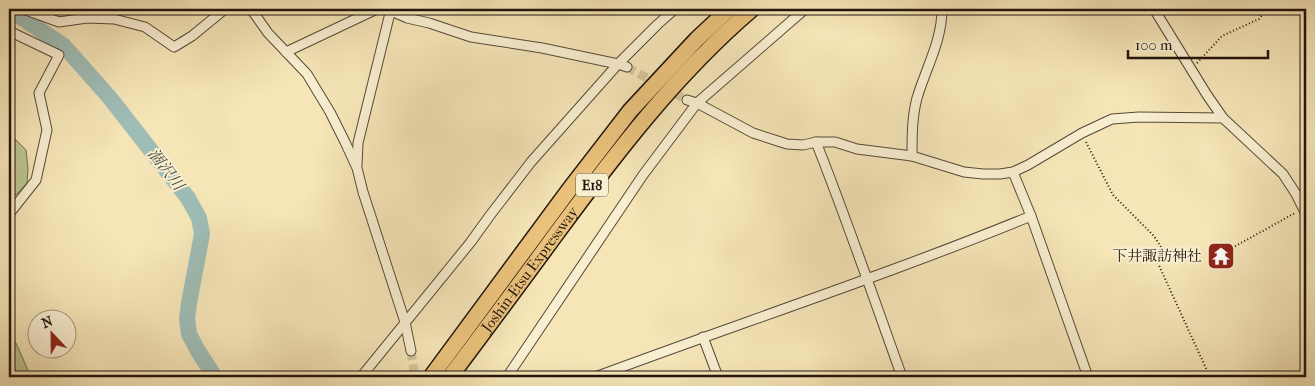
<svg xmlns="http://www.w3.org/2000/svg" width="1315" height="386" font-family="'IM FELL French Canon','Noto Serif JP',serif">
<rect width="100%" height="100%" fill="#f5e5b7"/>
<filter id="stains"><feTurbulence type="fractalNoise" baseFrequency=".004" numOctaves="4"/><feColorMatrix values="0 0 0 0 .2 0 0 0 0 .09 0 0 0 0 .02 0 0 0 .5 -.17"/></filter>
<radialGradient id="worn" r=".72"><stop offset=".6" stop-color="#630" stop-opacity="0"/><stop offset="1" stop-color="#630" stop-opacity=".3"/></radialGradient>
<!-- green -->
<g fill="#bbc58f" stroke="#6e6d4e">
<path d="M 9,133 L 26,150 L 28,169 L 27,183 L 16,195 L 9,194 Z"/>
<path d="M 9,337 L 16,343 L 30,375 L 28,377 L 9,377 Z"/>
</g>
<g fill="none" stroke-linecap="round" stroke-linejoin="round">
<!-- river -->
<path stroke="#9ebdb6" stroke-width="16" d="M 9,9 L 64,46 L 110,98 L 188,198 L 199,218 L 202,234 L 189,303 L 187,319 L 189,334 L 198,351 L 215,377"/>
<!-- minor-tunnel -->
<g stroke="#d5c69e" stroke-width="9" stroke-dasharray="9 4.5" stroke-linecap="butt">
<path d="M 627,67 L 687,100"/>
<path d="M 411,351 L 415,377"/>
</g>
<!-- minor casing -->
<g stroke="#564938" stroke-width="11">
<g id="minor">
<path d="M 23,9 L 59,22 L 87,18 L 114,19 L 145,27 L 174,47 L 192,36 L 225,9"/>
<path d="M 251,9 L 268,33 L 307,74 L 330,112 L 345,142 L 357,168 L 363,192 L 405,322 L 411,351"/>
<path d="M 1154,9 L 1207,95 L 1223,118 L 1283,174 L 1296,194 L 1306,214"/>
<path d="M 391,11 L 407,18 L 429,23 L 471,37 L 542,48 L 618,64 L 627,67"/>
<path d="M 9,31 L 59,55 L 39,93 L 47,130 L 36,180 L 9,214"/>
<path d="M 286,52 L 377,9"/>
<path d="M 687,100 L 697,103 L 753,133 L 787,144 L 803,145 L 816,142 L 835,142 L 857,149 L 912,156 L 964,172 L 983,174 L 1000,174 L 1013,172 L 1028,165 L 1082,133 L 1112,119 L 1139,117 L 1223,118"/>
<path d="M 816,142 C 847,220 874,299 902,377"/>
<path d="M 912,156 C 912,136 912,117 917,98 C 926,68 942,41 942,9"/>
<path d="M 357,165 L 358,143 L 391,9"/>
<path d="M 1013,172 L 1031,216 L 1088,377"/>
<path d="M 703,337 L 718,377"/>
<path d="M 361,377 L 470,243 L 491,214 L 531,162 L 618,64 L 658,24 L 675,9"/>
<path d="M 507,377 L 643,175 L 697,103 L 805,9"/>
<path d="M 595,377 C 740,323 887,275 1031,216"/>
<path d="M 1305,377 L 1306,376"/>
</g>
</g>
<!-- motorway casing -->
<g stroke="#21150d" stroke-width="18">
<g id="motorway">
<path d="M 431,377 L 569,190 L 630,111 L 697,39 L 729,9"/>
<path id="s1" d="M 450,377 C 485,330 521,282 556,234 C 615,154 676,74 752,9"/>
</g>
</g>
<!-- path -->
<g stroke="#21150d" stroke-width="2" stroke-dasharray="1 2.5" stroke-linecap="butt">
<path d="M 650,9 L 654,15"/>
<path d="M 1197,63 L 1222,36 L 1259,19 L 1266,9"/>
<path d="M 1086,142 L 1113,195 L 1154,236 L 1161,247 L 1157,261 L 1210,377"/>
<path d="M 1232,248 L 1295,213"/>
</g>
<!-- minor -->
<use href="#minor" stroke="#f8eed0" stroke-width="9"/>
<!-- motorway -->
<use href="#motorway" stroke="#eac27c" stroke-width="15"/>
</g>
<!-- icons -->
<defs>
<g id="temple-square" transform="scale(1.4375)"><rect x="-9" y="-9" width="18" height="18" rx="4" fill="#8f2418" stroke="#f8eed0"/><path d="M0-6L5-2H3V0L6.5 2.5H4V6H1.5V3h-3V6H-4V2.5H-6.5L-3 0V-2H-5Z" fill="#fff"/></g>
</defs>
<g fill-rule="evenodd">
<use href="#temple-square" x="1221" y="256"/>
</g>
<g text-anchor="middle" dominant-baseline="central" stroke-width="4" stroke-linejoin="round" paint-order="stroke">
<!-- shield labels -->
<rect fill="#f8eed0" stroke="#625648" stroke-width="1" x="576" y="173.5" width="32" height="23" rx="4"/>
<g font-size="14" font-weight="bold" fill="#21150d">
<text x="592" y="185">E18</text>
</g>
<!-- poi labels -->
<g font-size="15" fill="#21150d" stroke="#f8eed0" text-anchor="end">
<text x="1202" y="256">下井諏訪神社</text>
</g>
<!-- street labels -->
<g font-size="15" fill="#21150d" stroke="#f8eed0">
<text stroke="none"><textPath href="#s1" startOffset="134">Joshin-Etsu Expressway</textPath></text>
</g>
<!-- water labels -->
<g font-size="16" font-style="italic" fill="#4d5048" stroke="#f8eed0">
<text transform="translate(166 169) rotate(52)">涸沢川</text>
</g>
</g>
<!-- margin -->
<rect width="1315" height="386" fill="none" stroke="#f5e5b7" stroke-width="30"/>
<rect x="10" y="10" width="1295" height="366" fill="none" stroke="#21150d" stroke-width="2.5"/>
<rect x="15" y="15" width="1285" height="356" fill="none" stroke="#21150d"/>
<!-- north arrow -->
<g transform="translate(52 334) rotate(338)"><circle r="24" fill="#f8eed0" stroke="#a29782"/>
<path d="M0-4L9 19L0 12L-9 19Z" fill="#8f2418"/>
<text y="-8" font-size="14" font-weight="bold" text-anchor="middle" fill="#21150d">N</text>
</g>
<!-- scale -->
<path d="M1128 50v8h140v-8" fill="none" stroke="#21150d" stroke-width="2.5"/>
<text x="1135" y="50" font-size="15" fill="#21150d" stroke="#f8eed0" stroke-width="4" paint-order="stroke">100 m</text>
<rect width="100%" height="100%" filter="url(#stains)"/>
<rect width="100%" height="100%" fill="url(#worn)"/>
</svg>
